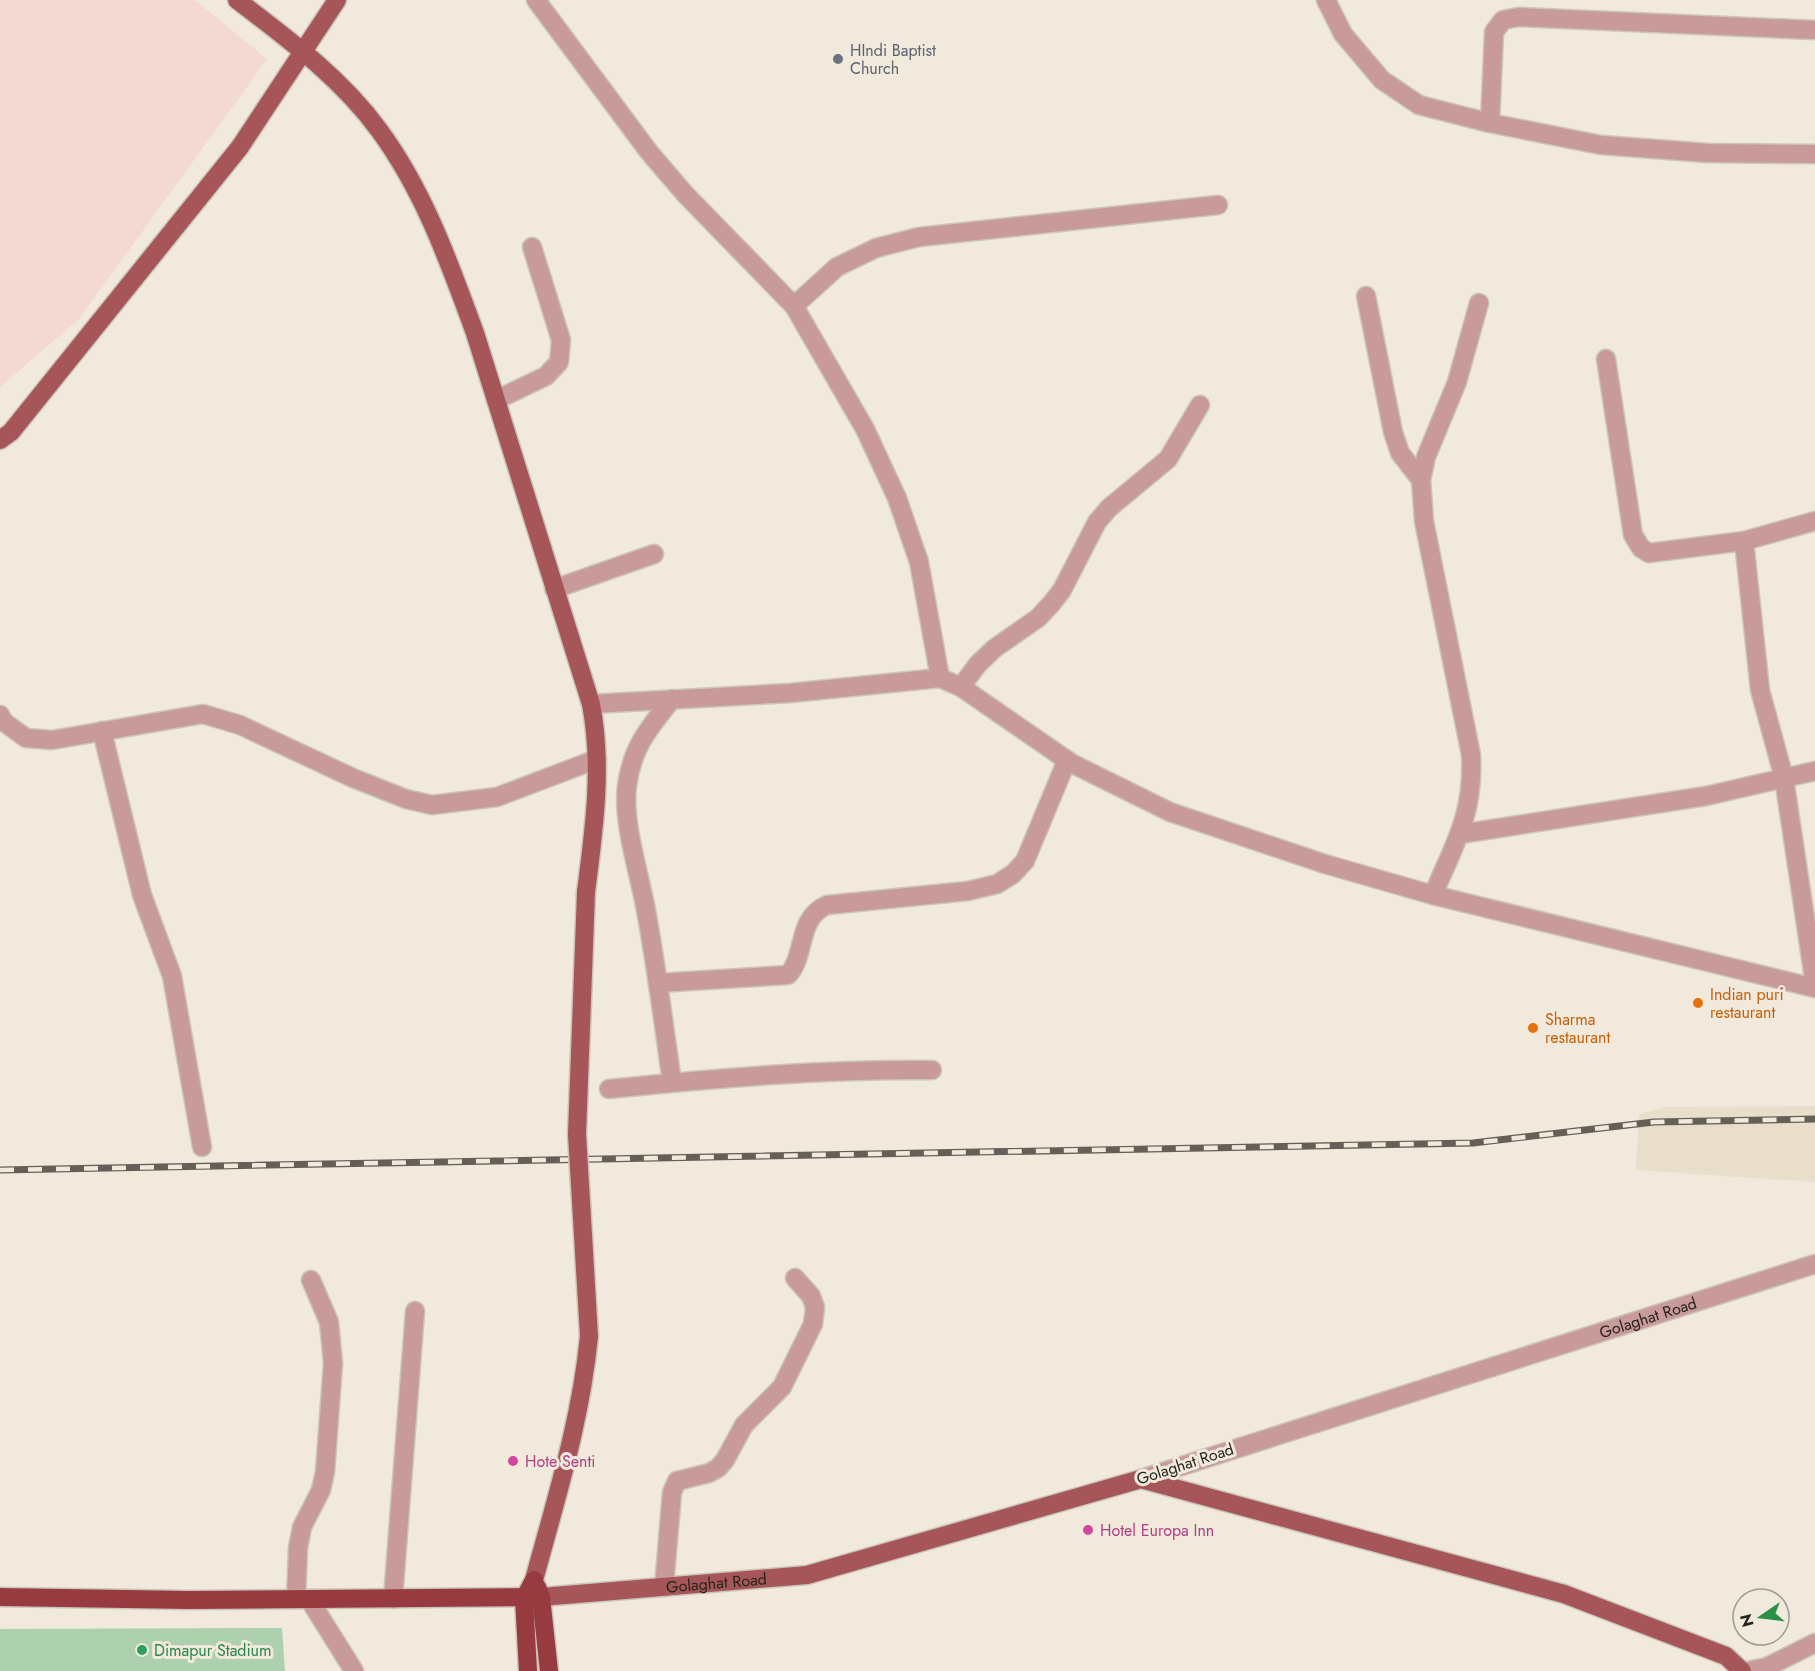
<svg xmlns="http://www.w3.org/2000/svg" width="1815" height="1671" font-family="Jost,sans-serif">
<rect width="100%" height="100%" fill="#f0e9dc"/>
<!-- built -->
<path fill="#e8deca" d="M 1815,1106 L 1815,1182 L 1636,1170 L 1639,1114 L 1667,1107 Z"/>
<!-- industrial -->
<path fill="#f3d9d2" d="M 0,0 L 195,0 L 267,59 L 79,319 L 0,387 Z"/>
<!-- green -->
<path fill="#add0af" d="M 282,1628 L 285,1671 L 0,1671 L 0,1629 Z"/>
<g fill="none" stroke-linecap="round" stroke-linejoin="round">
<!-- minor casing -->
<g stroke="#ccc5ba" stroke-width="21">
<g id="minor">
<path d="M 536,0 L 649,152 L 685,194 L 794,306 L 865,429 L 897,498 L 919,562 L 940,678"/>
<path d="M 1326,0 L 1343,34 L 1382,80 L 1419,105 L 1490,123 L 1601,145 L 1708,153 L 1815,154"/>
<path d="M 1490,123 L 1494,32 L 1503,20 L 1519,17 L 1815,30"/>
<path d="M 1366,296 L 1393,432 L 1400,453 L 1421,480"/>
<path d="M 794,306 L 837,267 L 876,248 L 919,237 L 1218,205"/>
<path d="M 1606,359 L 1633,535 L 1641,548 L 1649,553 L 1744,541 L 1815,521"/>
<path d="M 496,400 L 546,376 L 559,362 L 561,340 L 532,247"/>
<path d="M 1744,541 L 1760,690 L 1784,778 L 1815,985"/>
<path d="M 554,589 L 654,554"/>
<path d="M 961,687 L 978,664 L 995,648 L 1038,618 L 1052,603 L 1062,590 L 1097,522 L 1109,508 L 1168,459 L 1200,405"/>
<path d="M 672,699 C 649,728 632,747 627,786 C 622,824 641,878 647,916 C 657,971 664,1027 672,1082"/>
<path d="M 591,704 L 790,693 L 940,678 L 961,687 L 1071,763 L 1170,812 L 1325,864 L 1433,895 L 1815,988"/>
<path d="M 0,715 L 4,722 L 26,738 L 52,740 L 203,714 L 240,725 L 353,778 L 406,799 L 432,805 L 497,797 L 597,759"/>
<path d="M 102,731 L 142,895 L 172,976 L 202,1147"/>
<path d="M 1460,834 L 1706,796 L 1815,771"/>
<path d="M 1433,895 C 1455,843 1474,814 1471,755 L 1424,521 L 1421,480 L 1426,457 L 1457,382 L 1479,303"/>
<path d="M 658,983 L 788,975 C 807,954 796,919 827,905 L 968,891 L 997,884 L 1013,874 L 1025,861 L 1067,760"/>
<path d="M 609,1089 C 717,1078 824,1069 932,1070"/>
<path id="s1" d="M 1141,1479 L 1815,1264"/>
<path d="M 664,1587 L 672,1492 L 677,1481 L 709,1473 L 718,1468 L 725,1460 L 744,1425 L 782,1387 L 813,1324 L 815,1307 L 811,1296 L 795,1278"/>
<path d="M 296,1599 L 298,1548 L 302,1527 L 321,1490 L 325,1472 L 333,1363 L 329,1322 L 311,1280"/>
<path d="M 309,1599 L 354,1671"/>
<path d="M 393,1599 L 415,1311"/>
<path d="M 1748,1671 L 1767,1667 L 1815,1643"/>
</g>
</g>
<!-- major casing -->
<g stroke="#ccc5ba" stroke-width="21">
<g id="major">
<path d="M 237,0 C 288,39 341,78 379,130 C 424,191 449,262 475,333 L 591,704 C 603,766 594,830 586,892"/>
<path d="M 0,440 L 11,432 L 240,147 L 337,0"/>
<path d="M 534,1580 C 556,1499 581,1420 589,1336"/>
<path id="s2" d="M 541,1597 L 807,1575 L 1141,1479 L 1564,1594 L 1726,1656 L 1742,1671"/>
</g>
</g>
<!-- highway casing -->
<g stroke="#ccc5ba" stroke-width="21">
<g id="highway">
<path d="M 537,1587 L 541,1597 L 549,1671"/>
<path d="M 0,1597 L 189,1600 L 541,1597"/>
<path d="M 528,1671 L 524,1599 L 534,1580"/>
</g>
</g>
<!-- minor -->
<use href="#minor" stroke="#c99a9a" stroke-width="18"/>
<!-- major -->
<use href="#major" stroke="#a65658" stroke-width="18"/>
<!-- highway -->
<use href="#highway" stroke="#973b41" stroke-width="18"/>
<!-- rail casing -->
<g stroke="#646058" stroke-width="7">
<path id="rail" d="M 0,1170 L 1473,1143 L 1654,1122 L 1815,1119"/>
</g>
<!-- rail -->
<use href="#rail" stroke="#f0e9dc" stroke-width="4.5" stroke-dasharray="14" stroke-linecap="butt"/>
<!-- major-bridge casing -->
<g stroke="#ccc5ba" stroke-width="21" stroke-linecap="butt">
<path id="major-bridge" d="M 586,892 L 577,1134 L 589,1336"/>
</g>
<!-- major-bridge -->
<use href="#major-bridge" stroke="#a65658" stroke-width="18"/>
</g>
<!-- markers -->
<circle fill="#6b7280" stroke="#f0e9dc" stroke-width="2" cx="838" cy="59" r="6"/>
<g fill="#e8710a" stroke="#f0e9dc" stroke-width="2">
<circle cx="1698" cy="1003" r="6"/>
<circle cx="1533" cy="1028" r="6"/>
</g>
<g fill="#d1479c" stroke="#f0e9dc" stroke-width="2">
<circle cx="513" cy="1461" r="6"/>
<circle cx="1088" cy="1530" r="6"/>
</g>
<circle fill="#2e9e5b" stroke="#f0e9dc" stroke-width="2" cx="142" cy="1650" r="6"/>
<g text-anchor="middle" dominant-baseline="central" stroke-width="6" stroke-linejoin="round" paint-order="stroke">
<!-- worship labels -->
<g font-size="16" fill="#5b616d" stroke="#f0e9dc" text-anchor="start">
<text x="850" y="50">HIndi Baptist<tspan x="850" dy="18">Church</tspan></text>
</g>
<!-- food labels -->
<g font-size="16" fill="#c56008" stroke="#f0e9dc" text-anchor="start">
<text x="1710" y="994">Indian puri<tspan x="1710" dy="18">restaurant</tspan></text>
<text x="1545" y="1019">Sharma<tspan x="1545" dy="18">restaurant</tspan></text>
</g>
<!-- street labels -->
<g font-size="16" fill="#26231e" stroke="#f0e9dc">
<text stroke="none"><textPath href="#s1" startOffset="532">Golaghat Road</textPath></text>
<text transform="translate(1185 1464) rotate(-18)">Golaghat Road</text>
<text stroke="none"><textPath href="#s2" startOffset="176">Golaghat Road</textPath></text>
</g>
<!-- hotel labels -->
<g font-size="16" fill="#b23c85" stroke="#f0e9dc" text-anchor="start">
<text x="525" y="1461">Hote Senti</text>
<text x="1100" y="1530">Hotel Europa Inn</text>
</g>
<!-- leisure labels -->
<g font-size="16" fill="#27864d" stroke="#f0e9dc" text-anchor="start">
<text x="154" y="1650">Dimapur Stadium</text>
</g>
</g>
<!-- north arrow -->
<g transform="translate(1761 1617) rotate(256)"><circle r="28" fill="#f0e9dc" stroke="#9f9a90" stroke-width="1.5"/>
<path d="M0-4.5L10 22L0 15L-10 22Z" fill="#299046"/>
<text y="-9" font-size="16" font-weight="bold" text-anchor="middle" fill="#26231e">N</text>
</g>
</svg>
